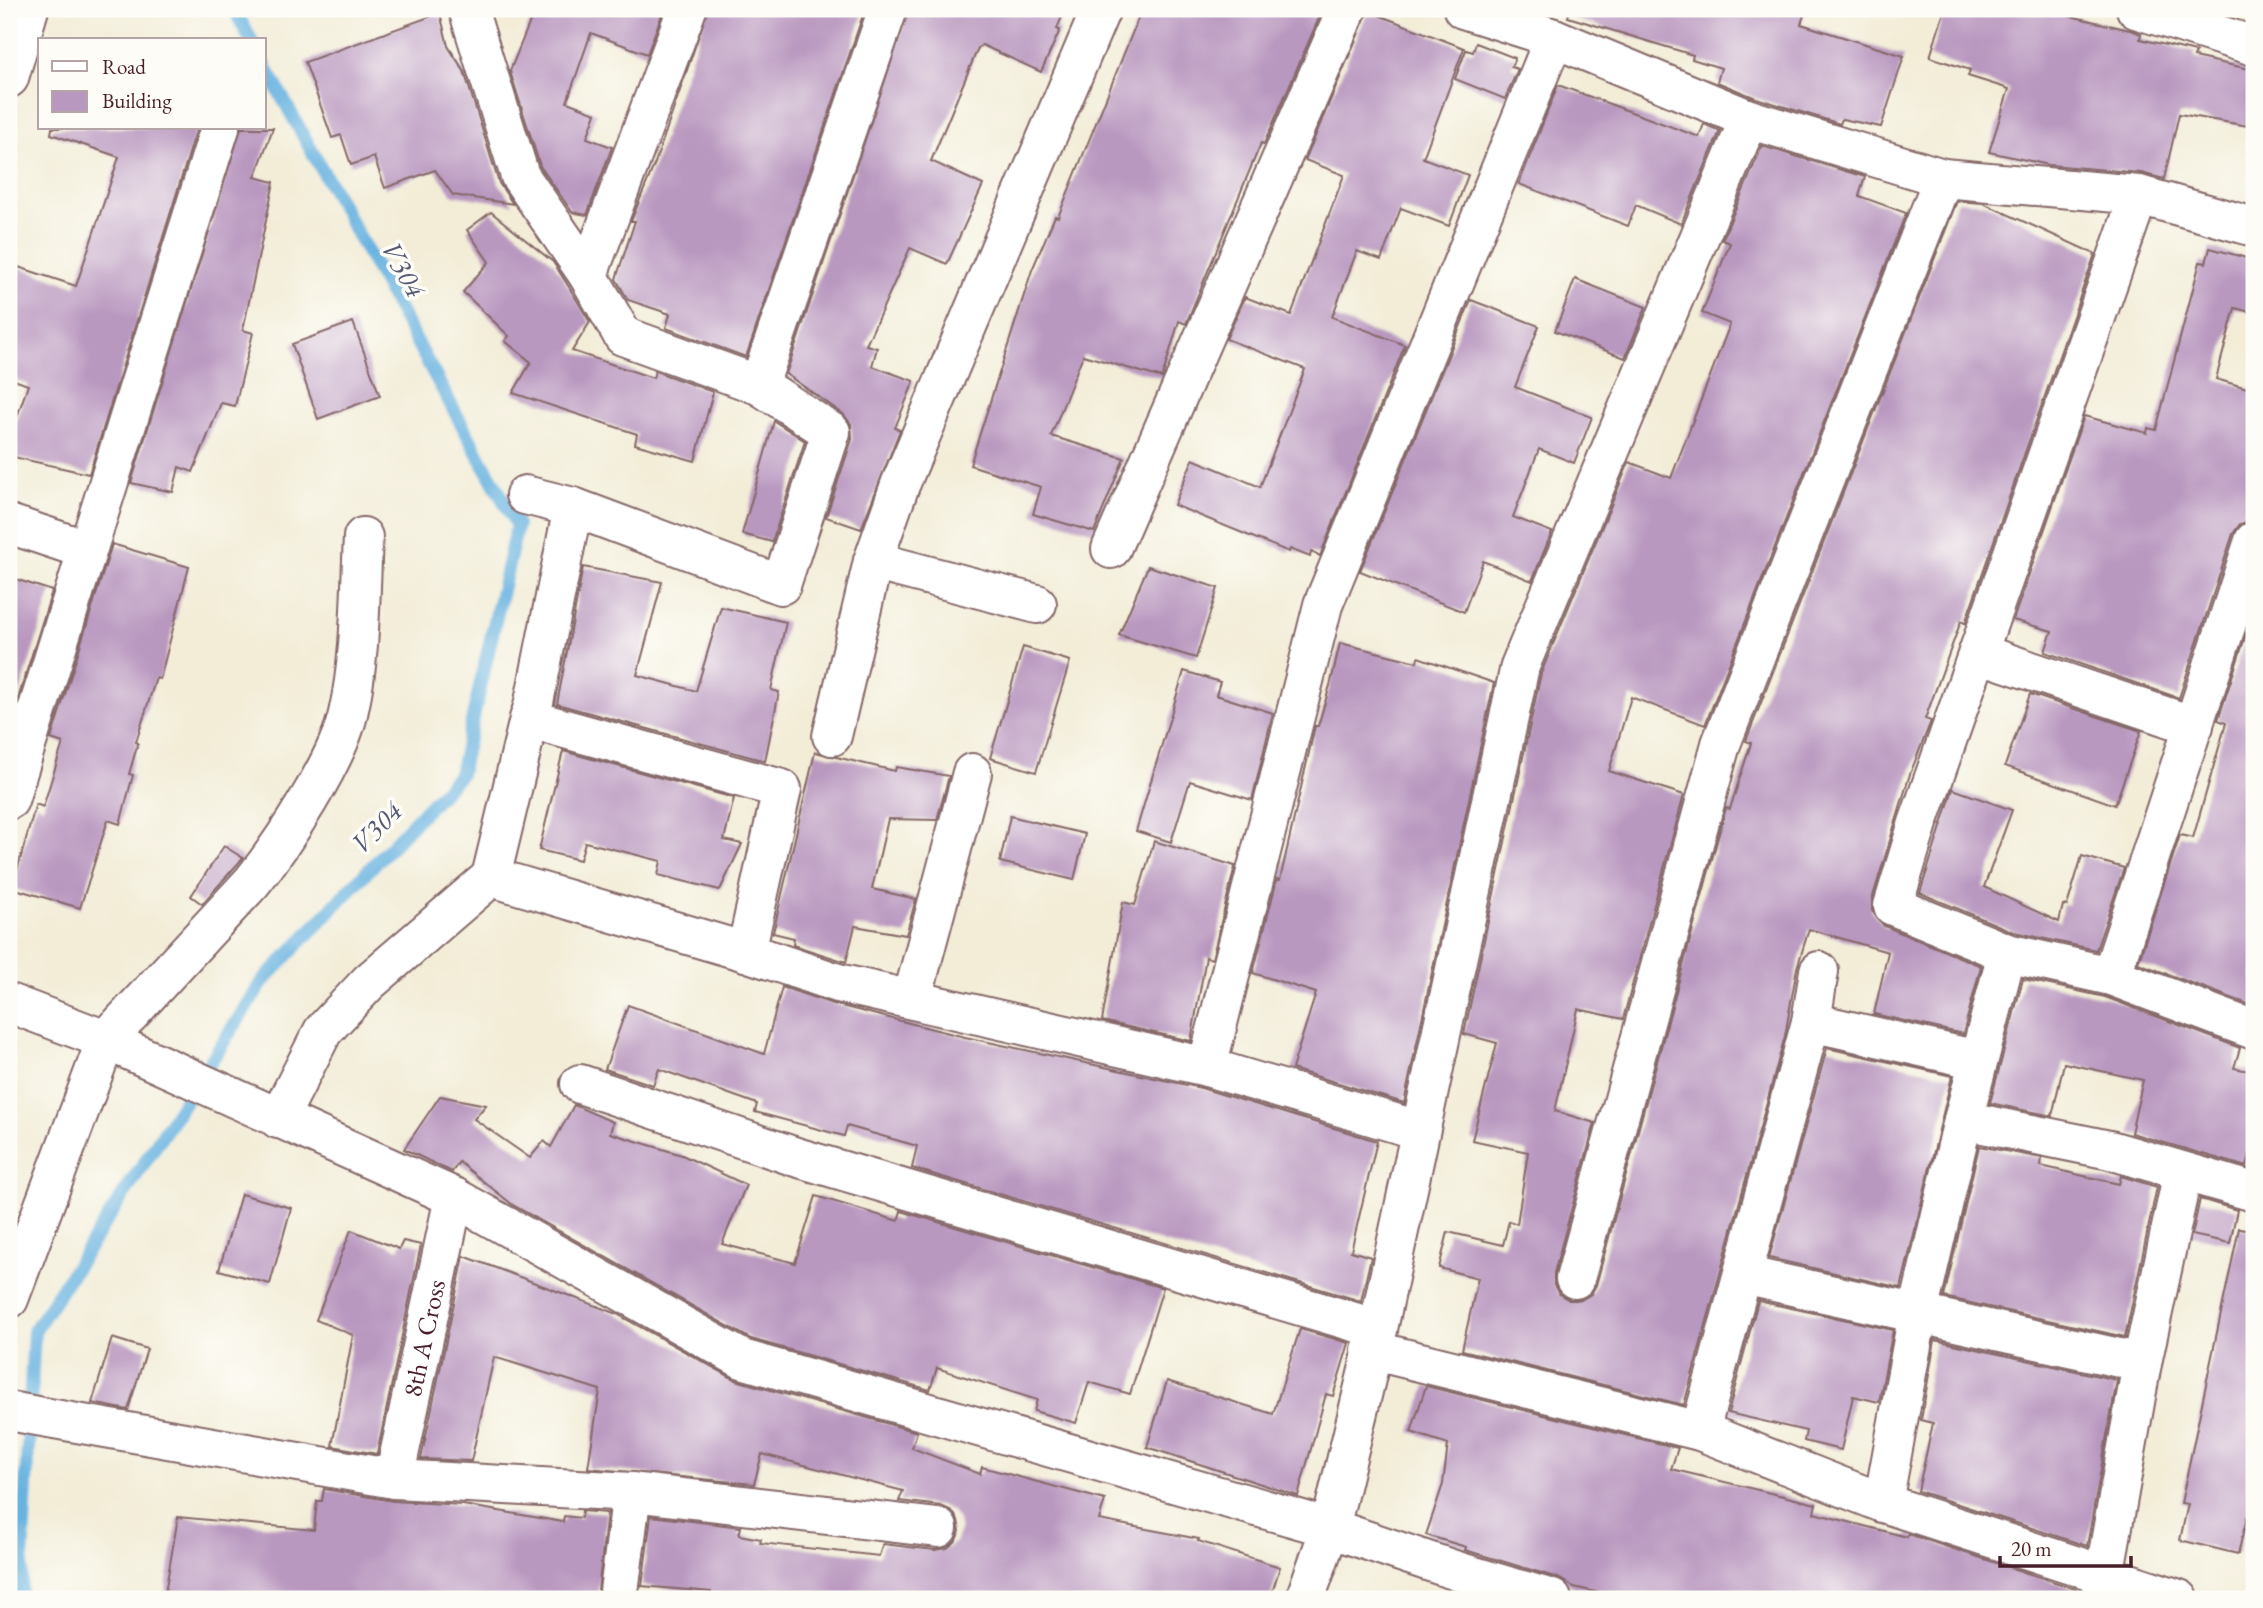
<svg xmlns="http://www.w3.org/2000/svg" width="2263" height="1608" font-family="'EB Garamond',serif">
<rect width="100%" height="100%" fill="#fdfcf7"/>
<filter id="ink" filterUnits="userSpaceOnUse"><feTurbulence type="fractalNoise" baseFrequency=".0143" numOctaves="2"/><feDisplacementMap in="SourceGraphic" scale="14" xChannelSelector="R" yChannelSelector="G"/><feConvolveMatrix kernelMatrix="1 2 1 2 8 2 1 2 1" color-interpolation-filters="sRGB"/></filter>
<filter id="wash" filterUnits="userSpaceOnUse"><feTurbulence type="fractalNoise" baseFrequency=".00686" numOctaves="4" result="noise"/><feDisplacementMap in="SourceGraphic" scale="28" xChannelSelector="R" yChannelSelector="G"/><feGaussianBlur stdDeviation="1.57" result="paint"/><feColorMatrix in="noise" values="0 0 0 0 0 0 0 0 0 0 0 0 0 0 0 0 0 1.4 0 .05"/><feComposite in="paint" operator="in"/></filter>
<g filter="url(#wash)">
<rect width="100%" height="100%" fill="#f3edd8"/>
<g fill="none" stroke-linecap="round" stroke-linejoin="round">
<!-- stream -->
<g stroke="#67b2e0" stroke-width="14">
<path d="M 234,9 L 251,40"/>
<path d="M 20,1599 L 34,1331 L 264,980 L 460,774 L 517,525 L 264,64"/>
</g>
</g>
<g id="blocks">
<!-- building -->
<g fill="#b998c0">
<path d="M 535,9 L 664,9 L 647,54 L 591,33 L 567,102 L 596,113 L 587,138 L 612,147 L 587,215 L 572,212 L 540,166 L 510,71 Z"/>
<path d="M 708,9 L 865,9 L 746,357 L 666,328 L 670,314 L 628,300 L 616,279 L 635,221 L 631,221 L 655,163 Z"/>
<path d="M 909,9 L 1065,9 L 1057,29 L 1060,30 L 1041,72 L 982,45 L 978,48 L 931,161 L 983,185 L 947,264 L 910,248 L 866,345 L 877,348 L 872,366 L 914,381 L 895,428 L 900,430 L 861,529 L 826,517 L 852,439 L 851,424 L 843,414 L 786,374 Z"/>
<path d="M 1142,9 L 1323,9 L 1264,144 L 1261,143 L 1186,324 L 1179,321 L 1162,378 L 1083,355 L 1051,436 L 1124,458 L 1094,532 L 1033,514 L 1041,487 L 970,465 L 1032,270 L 1055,216 L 1058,217 Z"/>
<path d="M 1570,9 L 1806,9 L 1801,24 L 1904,56 L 1881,127 L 1842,119 L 1840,124 L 1756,98 L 1717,82 L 1721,68 L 1692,59 L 1693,55 L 1568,17 Z"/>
<path d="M 1945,9 L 2040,9 L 2134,31 L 2141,34 L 2140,39 L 2196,52 L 2194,57 L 2254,70 L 2254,127 L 2179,114 L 2164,179 L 2141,173 L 2049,165 L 1989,152 L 2009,89 L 1968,76 L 1970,70 L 1930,57 Z"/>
<path d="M 1368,11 L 1464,48 L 1423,158 L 1468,175 L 1449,226 L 1401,208 L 1381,260 L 1357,251 L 1332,317 L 1405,345 L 1320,556 L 1311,552 L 1310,557 L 1290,549 L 1289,552 L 1174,505 L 1193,459 L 1260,487 L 1305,369 L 1226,339 L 1245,297 L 1291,315 L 1344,175 L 1305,160 Z"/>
<path d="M 440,13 L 448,46 L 464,71 L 499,183 L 513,204 L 453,195 L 435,170 L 385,188 L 374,157 L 351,165 L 341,135 L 332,138 L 305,62 Z"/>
<path d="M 1476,43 L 1515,58 L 1511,67 L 1518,69 L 1505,99 L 1455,79 L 1466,50 L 1473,52 Z"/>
<path d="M 1558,85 L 1699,137 L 1704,124 L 1720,131 L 1681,224 L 1636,205 L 1628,226 L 1519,184 Z"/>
<path d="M 52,128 L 197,128 L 89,474 L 9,456 L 9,440 L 28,385 L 9,378 L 9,264 L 76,286 L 119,157 L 51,134 Z"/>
<path d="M 241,128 L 273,128 L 255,177 L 274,182 L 243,330 L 253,333 L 235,406 L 221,403 L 193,472 L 179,467 L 173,492 L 131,483 Z"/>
<path d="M 1762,146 L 1865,177 L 1859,196 L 1906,213 L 1705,725 L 1631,697 L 1609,771 L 1684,795 L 1623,1019 L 1578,1009 L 1555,1111 L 1595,1123 L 1554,1273 L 1554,1285 L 1559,1294 L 1569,1300 L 1581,1300 L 1591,1294 L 1596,1285 L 1726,808 L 1730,809 L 1751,743 L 1746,741 L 1957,201 L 1983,203 L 2095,254 L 1965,623 L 1961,621 L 1925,719 L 1931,721 L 1910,774 L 1872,900 L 1872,911 L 1884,926 L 1981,966 L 1963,1034 L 1874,1014 L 1888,952 L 1809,929 L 1797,968 L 1785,1036 L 1684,1405 L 1462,1350 L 1478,1278 L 1439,1268 L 1448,1232 L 1503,1245 L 1509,1221 L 1517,1224 L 1528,1152 L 1472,1140 L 1497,1043 L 1464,1034 L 1541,673 L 1629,462 L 1671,478 L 1730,324 L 1702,313 L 1730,243 L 1722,240 Z"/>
<path d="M 491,212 L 553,262 L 569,287 L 590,322 L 572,351 L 653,378 L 655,371 L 713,392 L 695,461 L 635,444 L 637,434 L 513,393 L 531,362 L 505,341 L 509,336 L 463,292 L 489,262 L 467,230 Z"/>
<path d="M 2210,248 L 2254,260 L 2254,313 L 2235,308 L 2216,379 L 2254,390 L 2254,520 L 2240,524 L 2233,534 L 2179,698 L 2045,652 L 2052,631 L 2013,620 L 2084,416 L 2147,433 L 2148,428 L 2156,430 L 2200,262 L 2206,263 Z"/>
<path d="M 1575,279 L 1646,307 L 1625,358 L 1555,331 Z"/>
<path d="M 1471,300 L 1539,326 L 1515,387 L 1592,417 L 1574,463 L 1539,449 L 1513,517 L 1552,532 L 1532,581 L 1483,561 L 1464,612 L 1360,571 Z"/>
<path d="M 353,322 L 380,396 L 318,419 L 292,344 Z"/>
<path d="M 774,421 L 805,441 L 772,542 L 742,534 Z"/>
<path d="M 112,544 L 189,567 L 160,679 L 156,678 L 136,742 L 138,743 L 129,774 L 133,775 L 120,824 L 108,820 L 80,908 L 12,888 L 36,804 L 43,807 L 63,743 L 51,739 Z"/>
<path d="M 1148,566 L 1218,588 L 1196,658 L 1119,635 Z"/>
<path d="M 583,567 L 662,582 L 637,675 L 696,691 L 721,607 L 786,622 L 771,690 L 779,692 L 765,761 L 557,704 Z"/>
<path d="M 9,577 L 52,591 L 10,724 L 9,724 Z"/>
<path d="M 2254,610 L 2254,1003 L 2253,1006 L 2138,963 L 2180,835 L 2193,838 L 2226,723 L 2218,720 Z"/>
<path d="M 1340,643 L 1417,662 L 1418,657 L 1494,683 L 1404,1103 L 1292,1069 L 1316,993 L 1253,973 L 1277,879 L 1280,880 L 1315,726 L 1318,726 L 1331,682 Z"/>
<path d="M 1023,647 L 1070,661 L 1036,772 L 990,758 Z"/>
<path d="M 1184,671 L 1220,682 L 1216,695 L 1273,713 L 1252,800 L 1190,781 L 1171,842 L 1136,831 Z"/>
<path d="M 2030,694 L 2141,731 L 2115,805 L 2005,766 Z"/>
<path d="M 563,751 L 734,798 L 724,840 L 742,844 L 720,890 L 658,875 L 661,861 L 585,842 L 580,860 L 539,850 Z"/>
<path d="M 815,752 L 895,771 L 896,767 L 949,776 L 937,820 L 888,819 L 872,889 L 916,899 L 906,935 L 855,926 L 846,962 L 793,945 L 794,938 L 773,933 Z"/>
<path d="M 1953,789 L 2012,810 L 1984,887 L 2059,922 L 2063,905 L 2067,906 L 2082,856 L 2124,868 L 2096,950 L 2014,932 L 1920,893 Z"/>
<path d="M 1010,816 L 1085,834 L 1074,880 L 1000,862 Z"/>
<path d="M 1154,841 L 1235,866 L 1212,959 L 1206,957 L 1191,1041 L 1102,1021 L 1123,902 L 1135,905 Z"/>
<path d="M 224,846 L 243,858 L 202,904 L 191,896 Z"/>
<path d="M 2023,979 L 2105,997 L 2240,1048 L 2234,1068 L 2254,1072 L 2254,1136 L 2247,1167 L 2131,1133 L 2143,1080 L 2064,1063 L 2052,1116 L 1990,1103 Z"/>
<path d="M 782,987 L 833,1004 L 965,1037 L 1201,1088 L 1377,1141 L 1351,1251 L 1371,1257 L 1361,1301 L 912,1168 L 917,1146 L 847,1126 L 844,1136 L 755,1112 L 757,1104 L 659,1069 L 653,1085 L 605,1069 L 628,1005 L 764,1054 Z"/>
<path d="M 1827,1048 L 1952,1076 L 1901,1288 L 1769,1258 Z"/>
<path d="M 440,1096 L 486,1105 L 474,1119 L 530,1158 L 544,1141 L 551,1147 L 574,1105 L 613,1122 L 610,1133 L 682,1155 L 746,1185 L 722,1244 L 795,1263 L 816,1196 L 898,1221 L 901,1211 L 1163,1288 L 1130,1394 L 1089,1382 L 1076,1423 L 1034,1411 L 1037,1400 L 937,1368 L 930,1390 L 751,1339 L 513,1205 L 459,1162 L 452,1172 L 404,1149 Z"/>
<path d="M 1979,1146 L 2042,1158 L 2041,1166 L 2119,1184 L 2121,1176 L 2157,1187 L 2125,1337 L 1944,1297 Z"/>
<path d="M 241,1194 L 291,1208 L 270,1284 L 219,1270 Z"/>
<path d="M 2200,1199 L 2237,1210 L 2230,1243 L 2192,1235 Z"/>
<path d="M 2239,1228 L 2254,1230 L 2254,1519 L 2247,1517 L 2238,1554 L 2180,1540 L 2188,1504 L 2181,1503 Z"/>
<path d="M 351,1230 L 399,1249 L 403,1241 L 421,1245 L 377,1454 L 332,1446 L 353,1335 L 316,1320 Z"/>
<path d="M 464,1256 L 615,1313 L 736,1380 L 917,1432 L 912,1448 L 980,1474 L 982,1467 L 1105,1500 L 1099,1520 L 1199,1539 L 1198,1541 L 1280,1567 L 1270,1599 L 710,1599 L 711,1592 L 642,1586 L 651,1516 L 741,1527 L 739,1535 L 761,1539 L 760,1543 L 879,1556 L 883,1544 L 935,1550 L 947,1548 L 955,1542 L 960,1531 L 958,1520 L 952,1511 L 941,1506 L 899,1501 L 903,1491 L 762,1454 L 754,1484 L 588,1468 L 600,1390 L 494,1357 L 471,1461 L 421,1459 Z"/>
<path d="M 1758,1301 L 1893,1330 L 1879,1402 L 1853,1396 L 1841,1450 L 1804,1441 L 1806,1431 L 1728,1413 Z"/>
<path d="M 1300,1329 L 1349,1343 L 1333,1396 L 1326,1394 L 1298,1496 L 1147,1447 L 1167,1381 L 1273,1414 Z"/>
<path d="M 112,1338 L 147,1349 L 128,1410 L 92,1403 Z"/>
<path d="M 1935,1340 L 2117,1380 L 2087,1546 L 1918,1491 L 1933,1423 L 1921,1420 Z"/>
<path d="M 1426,1386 L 1678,1448 L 1671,1469 L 1816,1504 L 1814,1513 L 1907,1537 L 1908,1534 L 2079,1590 L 2079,1599 L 1625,1599 L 1574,1587 L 1558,1578 L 1465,1550 L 1466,1547 L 1426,1535 L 1443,1484 L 1448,1444 L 1411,1432 Z"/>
<path d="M 324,1489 L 393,1501 L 463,1505 L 563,1522 L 564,1516 L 581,1518 L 582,1511 L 607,1513 L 597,1599 L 164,1599 L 178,1517 L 314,1530 L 317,1501 L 322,1501 Z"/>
</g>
</g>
</g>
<g filter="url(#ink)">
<use href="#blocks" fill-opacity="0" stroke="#856768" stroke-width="2"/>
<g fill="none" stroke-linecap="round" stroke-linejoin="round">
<!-- minor casing -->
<g stroke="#856768" stroke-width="42">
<g id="minor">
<path d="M 468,9 L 520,176 L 588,275"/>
<path d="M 687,9 L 588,275 L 623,336 L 759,385"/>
<path d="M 1463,9 L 1554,38 L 1749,119 L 1943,178 L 2139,195 L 2254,227"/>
<path d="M 2136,9 L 2254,46"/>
<path d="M 9,78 L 29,9"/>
<path d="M 2139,195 L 1918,823 L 1893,906 L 2007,953 L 2111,976 L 2254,1030"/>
<path d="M 525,495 L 573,507 L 781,585 L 831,432 L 759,385 L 888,9"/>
<path d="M 9,524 L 87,550"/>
<path d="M 1111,549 L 1347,9"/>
<path d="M 1037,604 L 873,561 L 900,485 L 1101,9"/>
<path d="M 1978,653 L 2194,726"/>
<path d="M 529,719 L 782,789 L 746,952 L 491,877 L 529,719 L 533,707 L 573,507"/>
<path d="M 832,736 L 873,561"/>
<path d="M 9,800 L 220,128"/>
<path d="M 746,952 L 838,983 L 1207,1067"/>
<path d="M 2111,976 L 2254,541"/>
<path d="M 912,999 L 972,773"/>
<path d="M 9,1003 L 106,1040 L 454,1197 L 742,1359 L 1330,1528 L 1305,1599"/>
<path d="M 1811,1022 L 1978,1060"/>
<path d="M 580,1084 L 796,1157 L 1378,1329"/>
<path d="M 278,1119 L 323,1031 L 369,982 L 491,877"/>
<path d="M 1963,1120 L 2110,1150 L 2254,1192"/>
<path d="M 1418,1130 L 1207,1067 L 1323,605 L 1554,38"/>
<path d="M 1743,1275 L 2142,1363"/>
<path d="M 1575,1279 L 1721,744 L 1943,178"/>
<path d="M 9,1299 L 106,1040 L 252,882 C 282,845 338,760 348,714 C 361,657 360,596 363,537"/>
<path d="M 1371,1350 L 1700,1431 L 1883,1503 L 2179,1599"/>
<path d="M 9,1411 L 394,1479 L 632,1492 L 938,1528"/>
<path d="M 1700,1431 L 1811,1022 L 1819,971"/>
<path id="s1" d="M 394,1479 L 454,1197"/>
<path d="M 1883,1503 L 1918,1313 L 1963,1120 L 2007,953"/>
<path d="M 618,1599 L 632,1492"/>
<path d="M 1552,1599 L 1457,1571 L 1330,1528 L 1378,1329 L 1520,666 L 1749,119"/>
<path d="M 2100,1599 L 2142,1363 L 2183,1172"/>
</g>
</g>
<!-- minor -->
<use href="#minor" stroke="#fff" stroke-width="38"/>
</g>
</g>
<g text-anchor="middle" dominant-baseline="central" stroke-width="7" stroke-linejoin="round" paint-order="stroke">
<!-- street labels -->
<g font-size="26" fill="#4a1f2b" stroke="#fdfcf7">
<text stroke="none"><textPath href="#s1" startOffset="144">8th A Cross</textPath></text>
</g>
<!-- water labels -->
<g font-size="28" font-style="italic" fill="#565a73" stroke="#fdfcf7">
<text transform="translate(404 269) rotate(61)">V304</text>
<text transform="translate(376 827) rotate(-46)">V304</text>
</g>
</g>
<!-- margin -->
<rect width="2263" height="1608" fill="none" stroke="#fdfcf7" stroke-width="35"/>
<!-- legend -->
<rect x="38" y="38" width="228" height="91" fill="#fdfcf7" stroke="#b5a4a5" stroke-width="2"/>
<rect x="52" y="61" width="35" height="10" fill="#ffffff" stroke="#b5a4a5" stroke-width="2"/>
<text x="102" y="74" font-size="21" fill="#4a1f2b">Road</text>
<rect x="52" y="91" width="35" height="21" fill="#b998c0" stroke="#b5a4a5" stroke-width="2"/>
<text x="102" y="108" font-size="21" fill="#4a1f2b">Building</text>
<!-- scale -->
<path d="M2000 1556v10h131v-10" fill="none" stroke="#4a1f2b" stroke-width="3.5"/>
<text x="2011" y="1556" font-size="21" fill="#4a1f2b" stroke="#fdfcf7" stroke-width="5" paint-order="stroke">20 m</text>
</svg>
